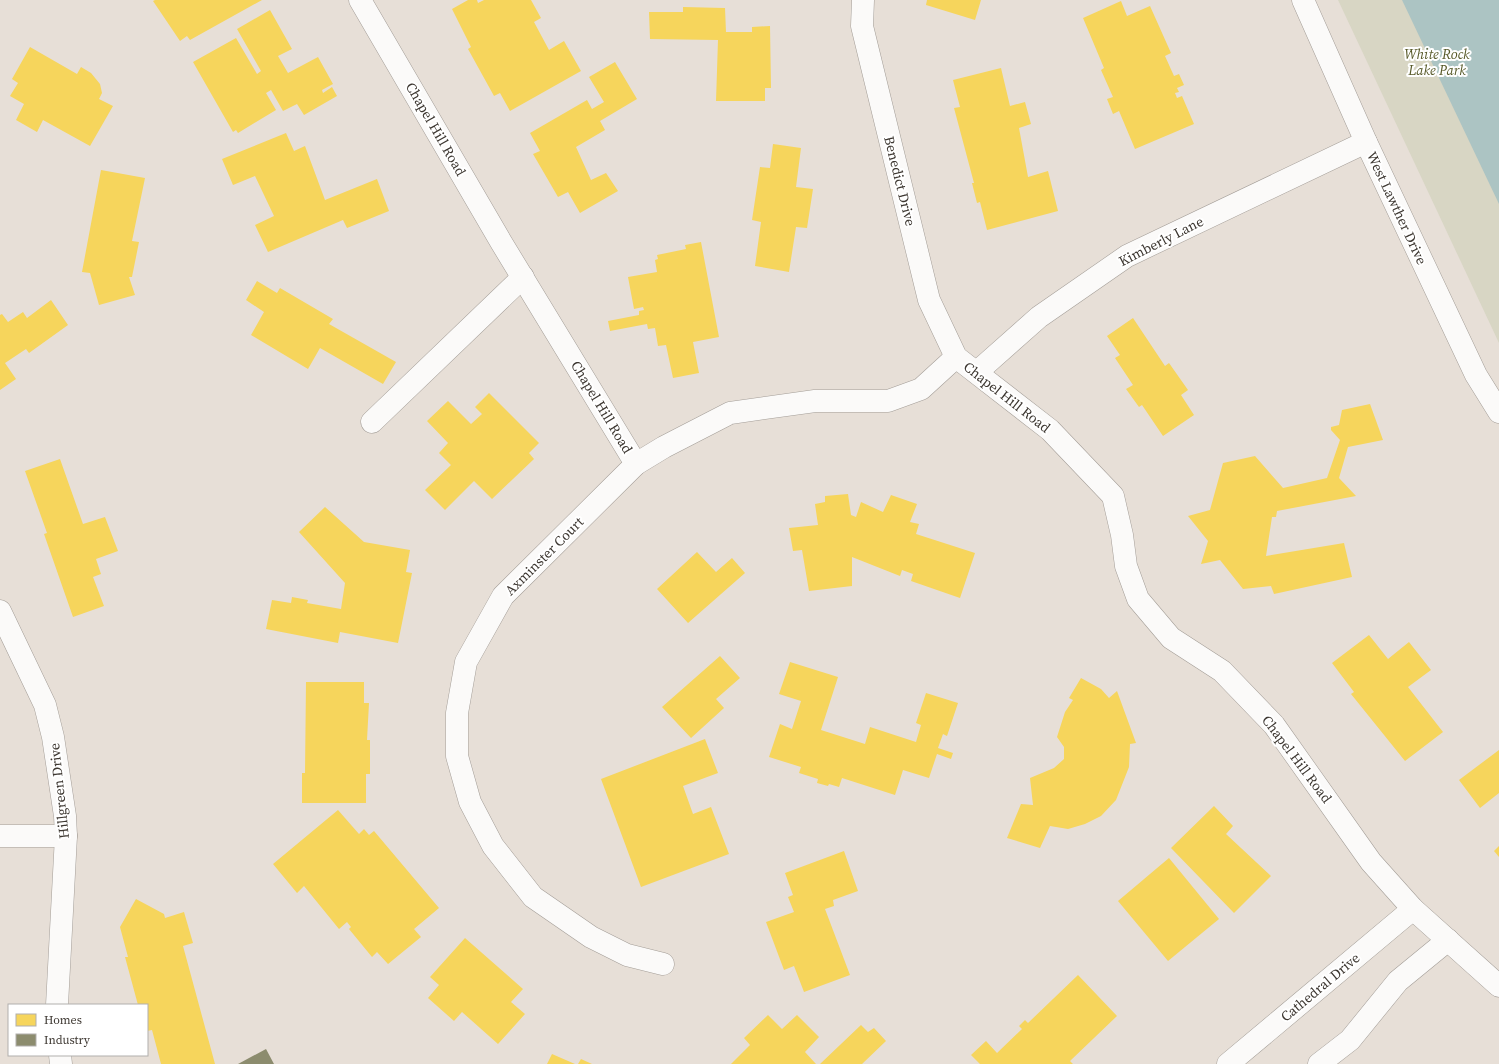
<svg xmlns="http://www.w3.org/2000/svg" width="1499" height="1064" font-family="'Source Serif 4',serif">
<rect width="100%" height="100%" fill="#e7dfd7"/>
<!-- green -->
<path fill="#d8d6c4" d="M 1338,0 L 1499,0 L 1499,343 Z"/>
<!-- water -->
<path fill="#acc4c3" d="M 1402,0 L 1499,0 L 1499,204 Z"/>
<!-- homes -->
<g fill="#f6d55c">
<path d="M 155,0 L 262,0 L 190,40 L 187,36 L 180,41 L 153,1 Z"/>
<path d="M 468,0 L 477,0 L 478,3 L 484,0 L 531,0 L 541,18 L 534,22 L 549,50 L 564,41 L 581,71 L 510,111 L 500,93 L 494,96 L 468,49 L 471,47 L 452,9 Z"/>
<path d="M 927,0 L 981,0 L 975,20 L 926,5 Z"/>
<path d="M 1121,1 L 1127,16 L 1150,6 L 1171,53 L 1165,56 L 1174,76 L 1179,74 L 1184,85 L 1177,88 L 1179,92 L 1175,93 L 1177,98 L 1182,96 L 1194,124 L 1135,149 L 1119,111 L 1113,114 L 1107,99 L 1113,97 L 1101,70 L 1104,68 L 1083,18 Z"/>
<path d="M 683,7 L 725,8 L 726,32 L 752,32 L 752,27 L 770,26 L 771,88 L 765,88 L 765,101 L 716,101 L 718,40 L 650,39 L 649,12 L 683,12 Z"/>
<path d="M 270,10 L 292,49 L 278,56 L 288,73 L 318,57 L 333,84 L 322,90 L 323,93 L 332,87 L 337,96 L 304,115 L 297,104 L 283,111 L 271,90 L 266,93 L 276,110 L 238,133 L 236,130 L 233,132 L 193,62 L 236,38 L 257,74 L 261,71 L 237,29 Z"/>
<path d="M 30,47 L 77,74 L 81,67 L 91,73 L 100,84 L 102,93 L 99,99 L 113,106 L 90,146 L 43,120 L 37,132 L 16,120 L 24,104 L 10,96 L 18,83 L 12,79 Z"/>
<path d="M 615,62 L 637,99 L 600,121 L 605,130 L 576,147 L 591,180 L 606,173 L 618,191 L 580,213 L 568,192 L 558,197 L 533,154 L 540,151 L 530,133 L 587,100 L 592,109 L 604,102 L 589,77 Z"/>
<path d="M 1001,68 L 1010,106 L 1025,102 L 1031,124 L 1019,128 L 1028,177 L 1048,171 L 1058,211 L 987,230 L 980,202 L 977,203 L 972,183 L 974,183 L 954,108 L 960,107 L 953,80 Z"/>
<path d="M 286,133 L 294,151 L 305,146 L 325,200 L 377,179 L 389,211 L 347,228 L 343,220 L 268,252 L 255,225 L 274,216 L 255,176 L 233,185 L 222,159 Z"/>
<path d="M 773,144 L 801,148 L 796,187 L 813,189 L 807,228 L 796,227 L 789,272 L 755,266 L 761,222 L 752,220 L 760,167 L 770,168 Z"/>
<path d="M 101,170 L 145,178 L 132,241 L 139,242 L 132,277 L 129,277 L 135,295 L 99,305 L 90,273 L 82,272 Z"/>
<path d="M 701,242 L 719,337 L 693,342 L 699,373 L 673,378 L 666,345 L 658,346 L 655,328 L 648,329 L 647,324 L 610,331 L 608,321 L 639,315 L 639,311 L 644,310 L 643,307 L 634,309 L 628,277 L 657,272 L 655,260 L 658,259 L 657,255 L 686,249 L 685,245 Z"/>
<path d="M 257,281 L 277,293 L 280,288 L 333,319 L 329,324 L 396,362 L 383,384 L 320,348 L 308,369 L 251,335 L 264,312 L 246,300 Z"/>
<path d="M 51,300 L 68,325 L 29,353 L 26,349 L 5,363 L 16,379 L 0,390 L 0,315 L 2,314 L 8,322 L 23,312 L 27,318 Z"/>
<path d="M 1133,318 L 1165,366 L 1169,363 L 1188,390 L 1181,395 L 1194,415 L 1163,436 L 1142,405 L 1139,407 L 1126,389 L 1133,385 L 1115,358 L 1120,355 L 1107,336 Z"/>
<path d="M 489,393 L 539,443 L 529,453 L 534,459 L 492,499 L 474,481 L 445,510 L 425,490 L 451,465 L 439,453 L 448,443 L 427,421 L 448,401 L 471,424 L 482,414 L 475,407 Z"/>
<path d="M 1370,404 L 1383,440 L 1348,447 L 1339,478 L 1356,496 L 1277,511 L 1276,517 L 1272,517 L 1266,556 L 1344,543 L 1352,577 L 1274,594 L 1271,586 L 1243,589 L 1220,560 L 1201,564 L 1208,541 L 1188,516 L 1210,510 L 1223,463 L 1255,456 L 1283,488 L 1327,478 L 1340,440 L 1331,430 L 1331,427 L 1339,425 L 1342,410 Z"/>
<path d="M 60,459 L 83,524 L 105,517 L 118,551 L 96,559 L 101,574 L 93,577 L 104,606 L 73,617 L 44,534 L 47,533 L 25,471 Z"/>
<path d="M 848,494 L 851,515 L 856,517 L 861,502 L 883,512 L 891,495 L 917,504 L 910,522 L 919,524 L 916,534 L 975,553 L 960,598 L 911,581 L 913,574 L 902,570 L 900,576 L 852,557 L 852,586 L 809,591 L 802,550 L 793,551 L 789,528 L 818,525 L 815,504 L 825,502 L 825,496 Z"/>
<path d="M 325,507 L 364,542 L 410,550 L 406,572 L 412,573 L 398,643 L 340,632 L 338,643 L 266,629 L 272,600 L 291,603 L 292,597 L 308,600 L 307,603 L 341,609 L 345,583 L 299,532 Z"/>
<path d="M 697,552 L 716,572 L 732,558 L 745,573 L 688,623 L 657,589 Z"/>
<path d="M 1369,635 L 1388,659 L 1409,642 L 1431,670 L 1408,687 L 1443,732 L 1405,761 L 1351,694 L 1354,692 L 1332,663 Z"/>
<path d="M 720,656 L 740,678 L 716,699 L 724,708 L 691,738 L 662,707 Z"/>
<path d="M 790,662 L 838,677 L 821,730 L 865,744 L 870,727 L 916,742 L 921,725 L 916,723 L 926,693 L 958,703 L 947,736 L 943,734 L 938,748 L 953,753 L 951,759 L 937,754 L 929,778 L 903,770 L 895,795 L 842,778 L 839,787 L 829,784 L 828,786 L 817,783 L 818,779 L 799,773 L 801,767 L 769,757 L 780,724 L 792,729 L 801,701 L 779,694 Z"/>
<path d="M 1081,678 L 1101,689 L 1109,698 L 1117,691 L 1136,743 L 1130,744 L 1129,767 L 1116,800 L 1101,816 L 1085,824 L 1068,829 L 1050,826 L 1040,848 L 1007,838 L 1021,804 L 1033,805 L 1030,778 L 1054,768 L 1064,759 L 1064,747 L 1057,737 L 1065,712 L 1073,700 L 1069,698 Z"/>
<path d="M 306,682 L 364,682 L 364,703 L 369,703 L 367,740 L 370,740 L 370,774 L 366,774 L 366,803 L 302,803 L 302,773 L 305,773 Z"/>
<path d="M 705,739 L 718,773 L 683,786 L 693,814 L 711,807 L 729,854 L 641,887 L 601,779 Z"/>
<path d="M 1499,750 L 1499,793 L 1480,808 L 1459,780 Z"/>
<path d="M 1214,806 L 1233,826 L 1226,834 L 1271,876 L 1234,913 L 1171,848 Z"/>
<path d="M 338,810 L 359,834 L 364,829 L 369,835 L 374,831 L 439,908 L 414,929 L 421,937 L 388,964 L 377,952 L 372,957 L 349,929 L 351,927 L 347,922 L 339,929 L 304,886 L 297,893 L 273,864 Z"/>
<path d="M 1499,846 L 1499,857 L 1494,851 Z"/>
<path d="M 844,851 L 858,891 L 833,900 L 834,906 L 825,909 L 850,975 L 804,992 L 794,966 L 784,970 L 766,922 L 794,912 L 788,897 L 793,895 L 785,873 Z"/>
<path d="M 1169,858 L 1219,919 L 1168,961 L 1118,901 Z"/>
<path d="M 136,899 L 164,914 L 165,918 L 184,912 L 193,943 L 183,946 L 215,1064 L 161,1064 L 152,1030 L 147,1031 L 147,1005 L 138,1005 L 125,957 L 128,957 L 120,927 Z"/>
<path d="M 465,938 L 523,989 L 511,1002 L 525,1014 L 498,1044 L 462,1012 L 454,1021 L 428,998 L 439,985 L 430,977 Z"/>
<path d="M 1078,975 L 1117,1016 L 1070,1061 L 1073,1064 L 980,1064 L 971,1055 L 986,1041 L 997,1053 L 1022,1029 L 1019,1026 L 1025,1020 L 1028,1023 Z"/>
<path d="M 768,1015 L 782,1029 L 797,1015 L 819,1037 L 805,1052 L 816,1064 L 731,1064 L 750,1045 L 744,1038 Z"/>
<path d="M 861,1025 L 868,1032 L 874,1028 L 886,1041 L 862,1064 L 820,1064 Z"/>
<path d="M 552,1054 L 575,1064 L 547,1064 Z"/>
<path d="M 581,1059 L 592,1064 L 578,1064 Z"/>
</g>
<!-- industry -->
<path fill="#8c8c6e" d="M 266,1049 L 274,1064 L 238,1064 Z"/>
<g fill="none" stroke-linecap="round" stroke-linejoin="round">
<!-- minor casing -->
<g stroke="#a39d97" stroke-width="23">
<g id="minor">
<path d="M 360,0 L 501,242 L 636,464"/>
<path d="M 863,0 L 862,26 L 929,300 L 956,357 L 1050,430 L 1113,496 L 1122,535 L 1126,566 L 1138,599 L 1171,638 L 1222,671 L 1274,725 L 1371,862 L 1413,909 L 1499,986"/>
<path d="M 1303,0 L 1366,142 L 1476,375 L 1499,412"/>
<path d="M 977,372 L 1039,317 L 1127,256 L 1366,142"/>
<path d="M 372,422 L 523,277"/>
<path d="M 0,611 L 45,705 L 53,737 L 65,816 L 66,836 L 57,1005"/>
<path d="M 0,836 L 66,836"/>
<path d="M 663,964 L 627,955 L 591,937 L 533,897 L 493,846 L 470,802 L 457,756 L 457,713 L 466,662 L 503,596 L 636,464 L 664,447 L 730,413 L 815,401 L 888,401 L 921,389 L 956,357"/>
<path d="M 60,1055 L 61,1064"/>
<path d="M 1228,1064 L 1413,909"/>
<path d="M 1319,1064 L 1350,1040 L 1398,981 L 1448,940"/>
</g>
</g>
<!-- minor -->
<use href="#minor" stroke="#fbfaf9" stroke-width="22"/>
</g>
<g text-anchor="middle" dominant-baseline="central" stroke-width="4" stroke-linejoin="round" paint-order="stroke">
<!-- park labels -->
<g font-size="14" font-style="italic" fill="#575928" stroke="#fff">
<text x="1437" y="54">White Rock<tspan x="1437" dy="16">Lake Park</tspan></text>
</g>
<!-- street labels -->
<g font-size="14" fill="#3d3731" stroke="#fff">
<text transform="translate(436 129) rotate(60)">Chapel Hill Road</text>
<text transform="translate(900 181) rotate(76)">Benedict Drive</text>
<text transform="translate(1397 208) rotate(65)">West Lawther Drive</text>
<text transform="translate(1161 241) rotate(-27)">Kimberly Lane</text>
<text transform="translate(1007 397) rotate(38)">Chapel Hill Road</text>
<text transform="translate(602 407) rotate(59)">Chapel Hill Road</text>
<text transform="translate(544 556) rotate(-45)">Axminster Court</text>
<text transform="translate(1297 759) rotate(53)">Chapel Hill Road</text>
<text transform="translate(59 791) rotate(-96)">Hillgreen Drive</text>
<text transform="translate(1320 987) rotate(-40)">Cathedral Drive</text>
</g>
</g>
<!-- legend -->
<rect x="8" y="1004" width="140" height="52" fill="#ffffff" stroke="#b1afad"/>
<rect x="16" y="1014" width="20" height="12" fill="#f6d55c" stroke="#b1afad"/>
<text x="44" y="1024" font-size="12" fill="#3d3731">Homes</text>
<rect x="16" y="1034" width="20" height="12" fill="#8c8c6e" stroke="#b1afad"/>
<text x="44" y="1044" font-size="12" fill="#3d3731">Industry</text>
</svg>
